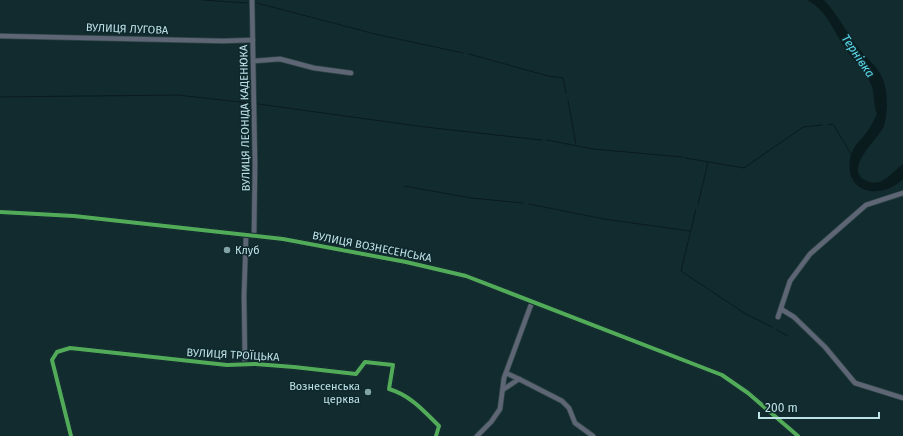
<svg xmlns="http://www.w3.org/2000/svg" width="903" height="436" font-family="'Fira Sans',sans-serif">
<rect width="100%" height="100%" fill="#122b2e"/>
<!-- water -->
<path fill="#0a1b1e" d="M 807,0 L 824,0 C 838,15 847,33 859,49 C 866,58 876,65 881,75 C 886,84 887,96 887,107 C 886,114 886,122 883,128 C 877,140 842,170 867,181 C 882,188 892,172 903,164 L 903,179 C 880,202 841,192 851,155 C 853,146 861,140 867,132 C 871,126 874,120 877,114 C 873,104 875,94 871,84 C 865,71 855,62 847,51 C 835,34 827,10 807,0 Z"/>
<g fill="none" stroke-linecap="round" stroke-linejoin="round">
<!-- stream -->
<g stroke="#0a1b1e" stroke-width="1">
<path d="M 202,0 L 247,3"/>
<path d="M 257,3 L 375,34 L 463,53"/>
<path d="M 469,54 L 548,76 L 563,78 L 566,93"/>
<path d="M 0,97 L 177,95 L 249,103"/>
<path d="M 568,101 L 576,144"/>
<path d="M 258,104 L 425,127 L 541,140"/>
<path d="M 828,125 L 833,124 L 851,154"/>
<path d="M 547,140 L 593,149 L 682,157"/>
<path d="M 685,158 L 744,168 L 803,127 L 822,125"/>
<path d="M 404,186 L 471,198 L 523,203"/>
<path d="M 529,204 L 604,219 L 690,231"/>
<path d="M 698,204 L 708,162"/>
<path d="M 696,209 L 681,271 L 746,314 L 772,327"/>
<path d="M 777,330 L 788,336"/>
</g>
<!-- minor casing -->
<g stroke="#304749" stroke-width="6">
<g id="minor">
<path d="M 252,0 L 255,165 L 254,236"/>
<path d="M 0,36 L 223,41 L 253,40"/>
<path d="M 254,61 L 280,59 L 314,68 L 351,73"/>
<path d="M 0,212 L 74,216 L 283,239 L 406,262 L 466,276 L 722,375 L 748,393 L 798,436"/>
<path d="M 781,309 L 794,317 L 825,347 L 855,383 L 903,398"/>
<path d="M 778,317 L 790,281 L 810,254 L 866,205 L 903,193"/>
<path d="M 245,364 L 244,296 L 246,236"/>
<path d="M 506,373 L 519,379"/>
<path d="M 504,389 L 519,379 L 562,401 L 569,408 L 575,423 L 593,436"/>
<path d="M 71,436 L 52,360 L 57,352 L 70,348 L 227,365 L 255,364 L 294,367 L 356,374 L 365,362 L 393,365 L 389,389 C 410,395 424,411 439,426 L 436,436"/>
<path d="M 477,436 L 491,422 L 500,409 L 504,378 L 532,302"/>
</g>
</g>
<!-- minor -->
<use href="#minor" stroke="#5e6675" stroke-width="4.5"/>
<!-- cycleway casing -->
<g stroke="#0f282c" stroke-width="6">
<g id="cycleway">
<path d="M 0,212 L 74,216 L 283,239 L 406,262 L 466,276 L 722,375 L 748,393 L 798,436"/>
<path d="M 71,436 L 52,360 L 57,352 L 70,348 L 227,365 L 255,364 L 294,367 L 356,374 L 365,362 L 393,365 L 389,389 C 410,395 424,411 439,426 L 436,436"/>
</g>
</g>
<!-- cycleway -->
<use href="#cycleway" stroke="#51ab58" stroke-width="4"/>
</g>
<!-- markers -->
<g fill="#81a2a7" stroke="#0f282c" stroke-width="1.5">
<circle cx="227" cy="250" r="4"/>
<circle cx="368" cy="392" r="4"/>
</g>
<g text-anchor="middle" dominant-baseline="central" stroke-width="3" stroke-linejoin="round" paint-order="stroke">
<!-- street labels -->
<g font-size="11" fill="#bde2e8" stroke="#0f282c">
<text transform="translate(127 29) rotate(2)">ВУЛИЦЯ ЛУГОВА</text>
<text transform="translate(245 118) rotate(-91)">ВУЛИЦЯ ЛЕОНІДА КАДЕНЮКА</text>
<text transform="translate(372 247) rotate(11)">ВУЛИЦЯ ВОЗНЕСЕНСЬКА</text>
<text transform="translate(233 355) rotate(3)">ВУЛИЦЯ ТРОЇЦЬКА</text>
</g>
<!-- poi labels -->
<g font-size="11" fill="#bde2e8" stroke="#0f282c" text-anchor="start">
<text x="235" y="250">Клуб</text>
<text x="360" y="386" text-anchor="end">Вознесенська<tspan x="360" dy="13">церква</tspan></text>
</g>
<!-- water labels -->
<g font-size="12" font-style="italic" fill="#5adaec" stroke="#0f282c">
<text transform="translate(858 56) rotate(56)">Тернівка</text>
</g>
</g>
<!-- scale -->
<path d="M759 412v6h120v-6" fill="none" stroke="#bde2e8" stroke-width="2"/>
<text x="765" y="412" font-size="12" fill="#bde2e8" stroke="#0f282c" stroke-width="3" paint-order="stroke">200 m</text>
</svg>
